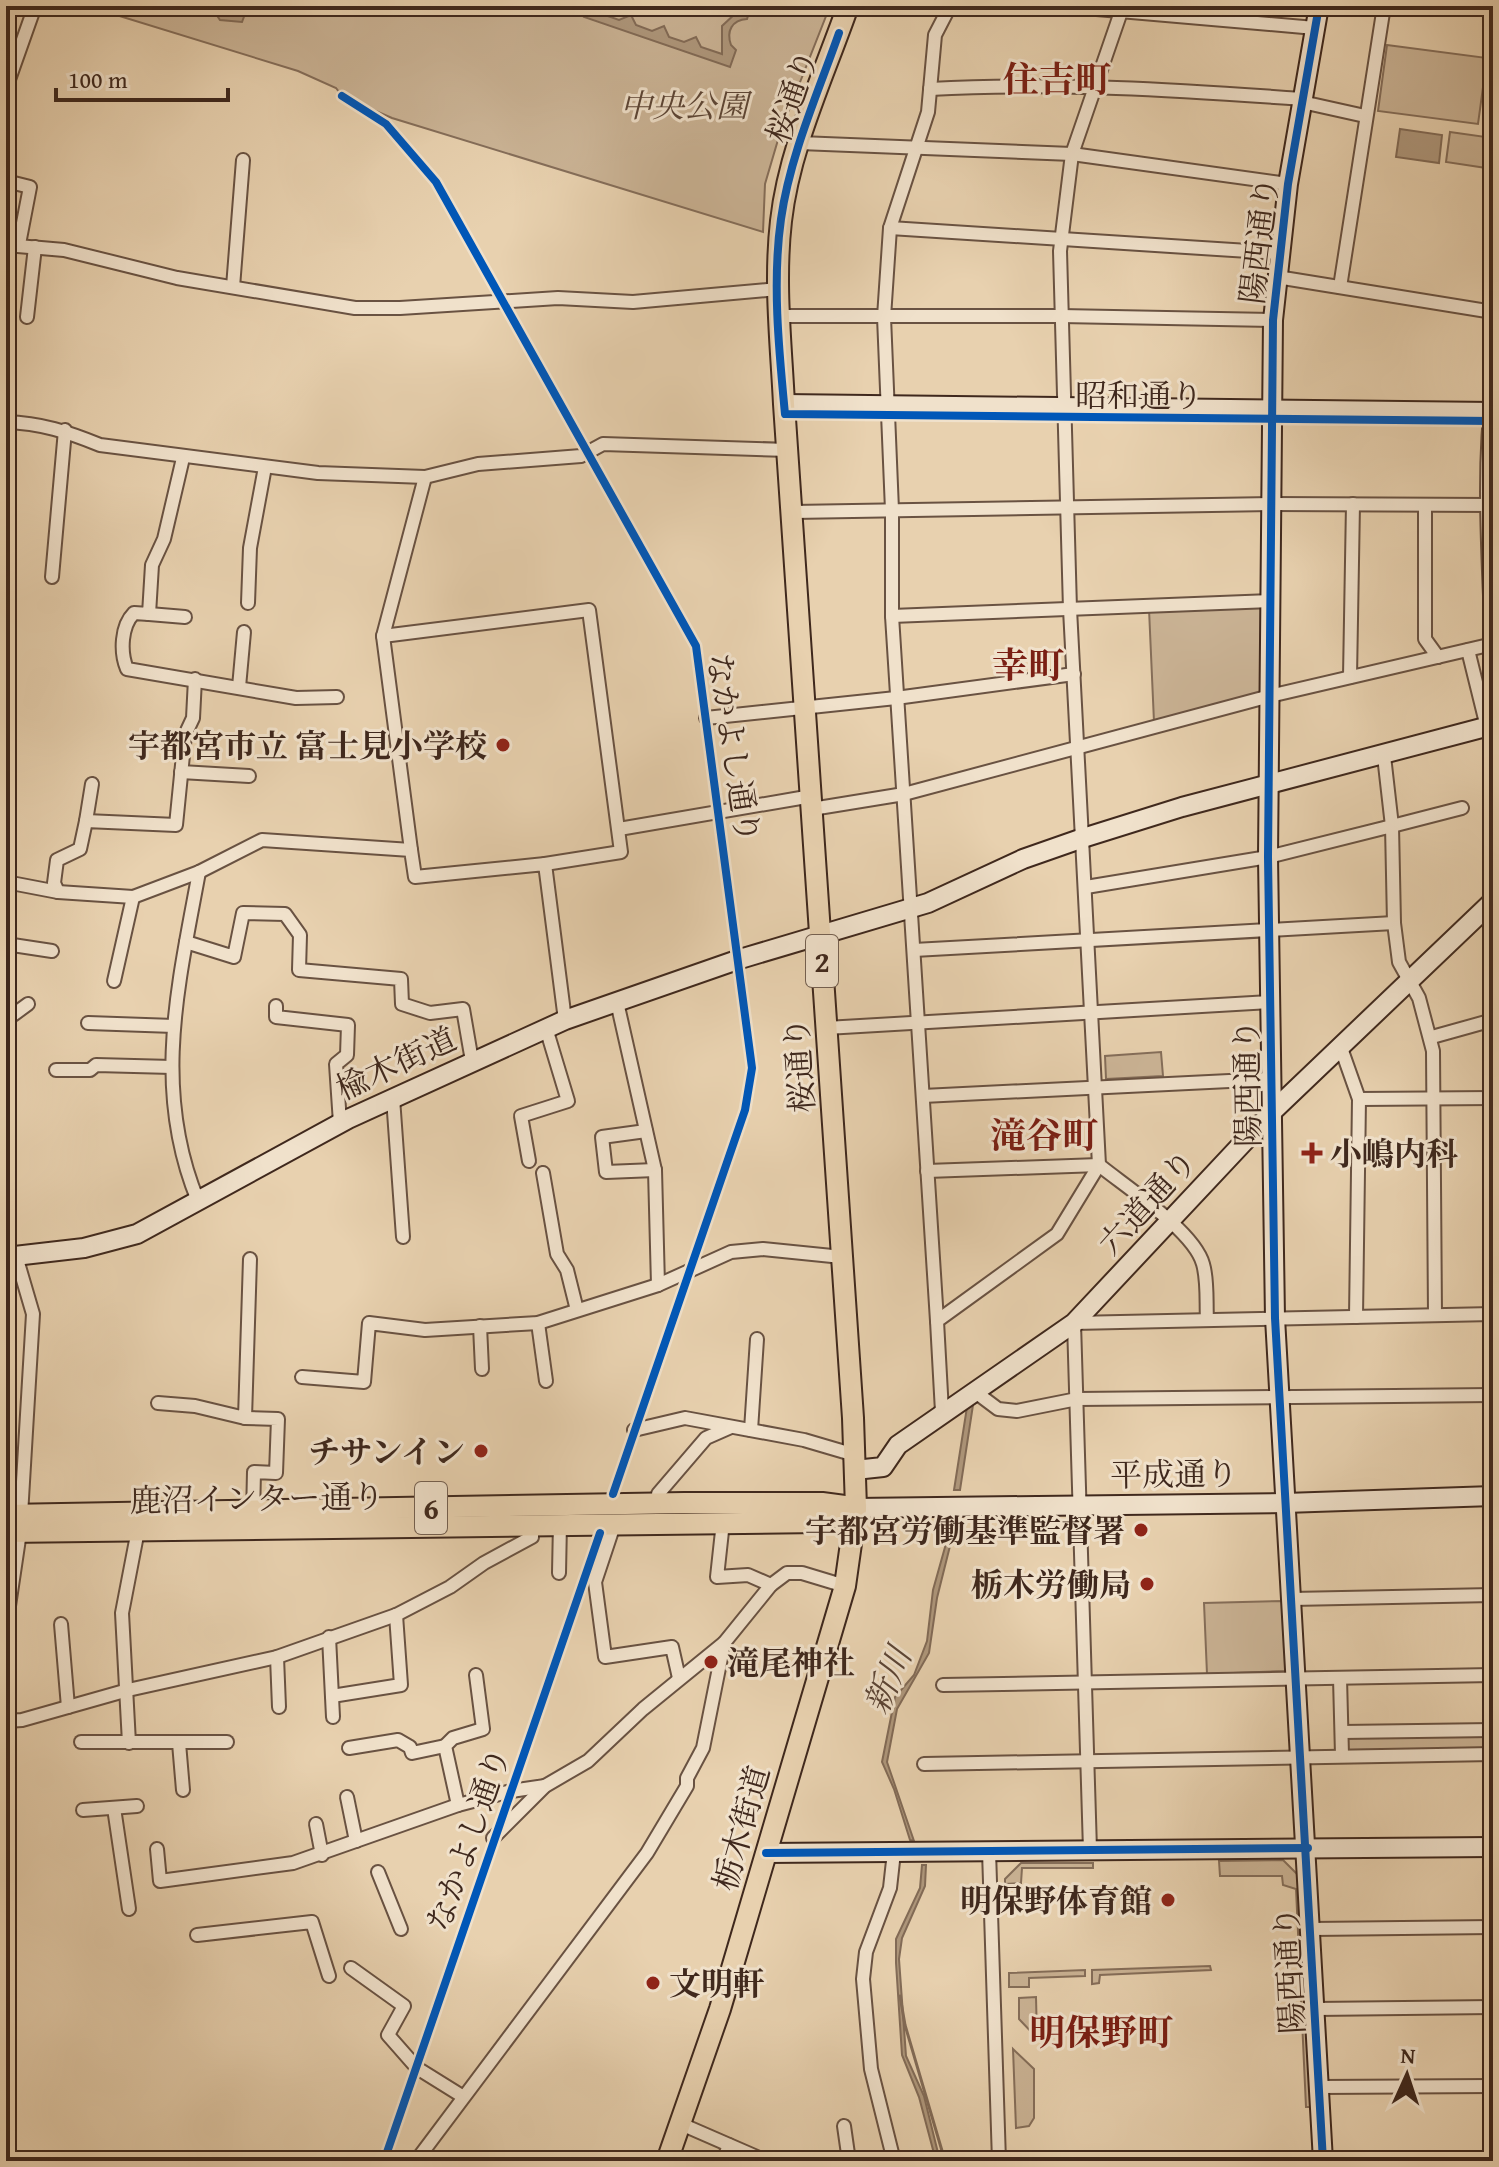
<svg xmlns="http://www.w3.org/2000/svg" width="1499" height="2167" font-family="'Gentium Book Plus','Noto Serif JP',serif">
<rect width="100%" height="100%" fill="#e8d1af"/>
<filter id="stains"><feTurbulence type="fractalNoise" baseFrequency=".0025" numOctaves="4"/><feColorMatrix values="0 0 0 0 .2 0 0 0 0 .09 0 0 0 0 .02 0 0 0 .5 -.17"/></filter>
<radialGradient id="worn" r=".72"><stop offset=".6" stop-color="#630" stop-opacity="0"/><stop offset="1" stop-color="#630" stop-opacity=".3"/></radialGradient>
<!-- green -->
<g fill="#cbb496" stroke="#856e5a" stroke-width="2">
<path d="M 87,6 L 830,6 L 780,133 L 765,184 L 763,232 L 392,118 L 343,97 L 336,88 L 298,71 Z"/>
<path d="M 1387,45 L 1487,58 L 1478,124 L 1378,111 Z"/>
<path d="M 1450,132 L 1493,138 L 1493,169 L 1446,162 Z"/>
<path d="M 1260,607 L 1263,610 L 1263,692 L 1154,722 L 1149,609 Z"/>
<path d="M 1161,1052 L 1163,1076 L 1106,1079 L 1105,1056 Z"/>
<path d="M 1283,1601 L 1286,1671 L 1207,1674 L 1204,1603 Z"/>
<path d="M 1493,1733 L 1493,1749 L 1345,1750 L 1345,1736 Z"/>
<path d="M 1283,1860 L 1299,1876 L 1312,2107 L 1306,2107 L 1296,1889 L 1283,1885 L 1282,1876 L 1220,1876 L 1219,1861 Z"/>
<path d="M 1021,1863 L 1093,1863 L 1093,1868 L 1022,1868 L 1021,1883 L 1005,1884 L 1005,1879 Z"/>
<path d="M 1210,1966 L 1211,1970 L 1100,1975 L 1099,1983 L 1092,1984 L 1092,1970 Z"/>
<path d="M 1085,1970 L 1085,1976 L 1029,1978 L 1029,1987 L 1009,1987 L 1009,1973 Z"/>
<path d="M 1036,1997 L 1037,2038 L 1019,2019 L 1019,1998 Z"/>
<path d="M 1013,2049 L 1034,2069 L 1034,2118 L 1029,2126 L 1016,2128 Z"/>
</g>
<!-- water -->
<g fill="#af987d" stroke="#826b57" stroke-width="2">
<path d="M 205,6 L 248,6 L 242,22 L 220,20 L 212,8 Z"/>
<path d="M 588,6 L 603,6 L 599,13 L 619,20 L 631,15 L 636,25 L 652,31 L 664,26 L 669,37 L 684,42 L 696,37 L 701,47 L 722,54 L 722,26 L 737,12 L 737,6 L 751,6 L 747,19 C 732,20 726,31 731,45 L 736,50 L 730,67 L 584,17 Z"/>
<path d="M 1400,129 L 1442,135 L 1439,163 L 1396,157 Z"/>
<path d="M 973,1405 L 960,1490 L 954,1490 L 967,1407 Z"/>
<path d="M 949,1533 L 953,1534 L 937,1598 L 929,1653 L 897,1709 L 887,1762 L 914,1841 L 910,1840 L 894,1789 L 882,1762 L 895,1697 L 914,1675 L 927,1641 L 933,1590 Z"/>
<path d="M 922,1865 L 926,1865 L 925,1886 L 902,1938 L 899,1959 L 906,2056 L 924,2096 L 940,2161 L 936,2161 L 919,2097 L 902,2055 L 896,1963 L 896,1939 L 920,1888 Z"/>
</g>
<g fill="none" stroke-linecap="round" stroke-linejoin="round">
<!-- stream -->
<path stroke="#826b57" stroke-width="3" d="M 900,1996 L 905,2025 L 945,2161"/>
<!-- street casing -->
<g stroke="#695242" stroke-width="16">
<g id="street">
<path d="M 1062,6 L 1315,28"/>
<path d="M 6,88 L 35,6"/>
<path d="M 930,89 C 1055,82 1178,90 1303,99"/>
<path d="M 1302,102 L 1365,116"/>
<path d="M 800,143 L 1072,154 L 1288,184"/>
<path d="M 6,181 L 30,187 L 19,244"/>
<path d="M 890,228 L 1279,253"/>
<path d="M 6,245 L 64,250 L 177,278 L 355,308 L 400,308 L 558,298 L 633,302 L 778,289"/>
<path d="M 1277,277 L 1493,312"/>
<path d="M 233,287 L 243,160"/>
<path d="M 1340,287 L 1384,6"/>
<path d="M 779,316 L 1061,316 L 1273,320"/>
<path d="M 27,317 L 35,247"/>
<path d="M 6,422 C 41,423 68,432 100,445 L 318,473 L 425,477 L 478,464 L 581,456 L 603,444 L 789,450"/>
<path d="M 183,458 L 164,539 L 152,565 L 149,614 L 134,613 C 121,626 120,652 127,669 L 296,698 L 337,697"/>
<path d="M 1425,505 L 1425,639 L 1438,657"/>
<path d="M 793,512 L 1272,504 L 1493,505"/>
<path d="M 52,577 L 65,430"/>
<path d="M 248,603 L 250,548 L 265,467"/>
<path d="M 149,614 L 185,617"/>
<path d="M 892,616 L 1271,601"/>
<path d="M 383,636 L 425,477"/>
<path d="M 1492,645 C 1489,559 1482,472 1493,386"/>
<path d="M 1468,650 L 1487,727"/>
<path d="M 1350,677 L 1353,504"/>
<path d="M 239,687 L 244,632"/>
<path d="M 706,718 L 896,698 L 1074,674"/>
<path d="M 1384,756 L 1392,826 L 1462,808"/>
<path d="M 181,772 L 249,776"/>
<path d="M 812,809 L 904,794 L 1270,696 L 1493,644"/>
<path d="M 86,821 L 92,784"/>
<path d="M 619,829 L 812,796"/>
<path d="M 411,850 L 383,636 L 589,610 L 621,852 L 545,864"/>
<path d="M 6,882 L 58,892 L 133,897 L 199,872 L 262,840 L 411,850 L 415,877 L 545,864 L 565,1020"/>
<path d="M 1086,887 L 1268,857 L 1392,826 L 1394,923 L 1399,962 L 1419,998 L 1433,1051 L 1435,1315"/>
<path d="M 58,892 L 54,883 L 57,860 L 80,849 L 86,821 L 176,825 L 185,735 L 193,718 L 195,679"/>
<path d="M 186,942 L 234,957 L 243,913 L 285,914 L 300,935 L 299,970 L 401,979 L 402,1004 L 430,1013 L 463,1009 L 472,1061"/>
<path d="M 6,944 L 52,951"/>
<path d="M 914,950 L 1394,923"/>
<path d="M 114,981 L 133,897"/>
<path d="M 617,1002 L 655,1170 L 658,1285"/>
<path d="M 276,1006 L 276,1017 L 348,1025 L 347,1055 L 336,1064 L 340,1123"/>
<path d="M 6,1015 L 13,1015 L 28,1004"/>
<path d="M 88,1023 L 174,1026"/>
<path d="M 826,1028 L 1270,1002"/>
<path d="M 1432,1037 L 1493,1020"/>
<path d="M 1341,1048 L 1359,1099 L 1356,1317"/>
<path d="M 56,1070 L 90,1070 L 96,1065 L 172,1067"/>
<path d="M 923,1096 L 1270,1079"/>
<path d="M 393,1098 L 403,1237"/>
<path d="M 1359,1099 L 1493,1098"/>
<path d="M 646,1131 L 602,1137 L 606,1172 L 655,1170"/>
<path d="M 529,1161 L 521,1116 L 568,1101 L 546,1028"/>
<path d="M 927,1171 L 1099,1165 C 1126,1187 1194,1231 1203,1264 C 1208,1281 1206,1302 1207,1320"/>
<path d="M 543,1173 L 557,1254 L 567,1270 L 577,1310"/>
<path d="M 198,1201 C 152,1090 178,986 199,872"/>
<path d="M 937,1321 L 892,616 L 892,510 L 884,317 L 890,228 L 928,112 L 935,35 L 950,6"/>
<path d="M 538,1323 L 546,1381"/>
<path d="M 480,1326 L 482,1369"/>
<path d="M 302,1377 L 364,1382 L 369,1323 L 425,1330 L 538,1323 L 658,1285 L 731,1252 L 763,1249 L 842,1257"/>
<path d="M 974,1391 L 998,1409 L 1017,1411 L 1077,1399 L 1493,1395"/>
<path d="M 158,1403 L 195,1406 L 245,1418 L 250,1259"/>
<path d="M 942,1412 L 937,1321 L 1057,1234 L 1099,1165 L 1070,609 L 1060,251 L 1072,154 L 1123,6"/>
<path d="M 245,1418 L 278,1419 L 276,1473 L 254,1472 L 253,1515"/>
<path d="M 634,1430 L 685,1418 L 804,1440 L 855,1455"/>
<path d="M 751,1430 L 757,1339"/>
<path d="M 658,1494 L 706,1438 L 731,1427"/>
<path d="M 615,1522 L 595,1582 L 605,1657 L 672,1647 L 679,1678"/>
<path d="M 723,1522 L 717,1577 L 748,1575 L 771,1585"/>
<path d="M 559,1573 L 560,1523"/>
<path d="M 1292,1599 L 1493,1595"/>
<path d="M 61,1624 L 68,1707"/>
<path d="M 6,1626 L 20,1532 L 33,1314 L 16,1256"/>
<path d="M 329,1637 L 333,1717"/>
<path d="M 277,1657 L 279,1707"/>
<path d="M 476,1675 L 483,1729 L 453,1738 L 445,1746 L 458,1805 L 511,1791 L 545,1786"/>
<path d="M 1340,1678 L 1342,1755"/>
<path d="M 943,1685 L 1493,1675"/>
<path d="M 332,1696 L 401,1685 L 396,1615"/>
<path d="M 6,1721 L 22,1720 L 128,1690 L 277,1657 L 396,1615 L 450,1587 L 484,1563 L 532,1537 L 532,1524"/>
<path d="M 1342,1732 L 1493,1730"/>
<path d="M 81,1742 L 227,1742"/>
<path d="M 129,1743 L 122,1613 L 138,1530"/>
<path d="M 179,1743 L 183,1790"/>
<path d="M 349,1748 L 398,1740 L 410,1747 L 412,1753 L 445,1746"/>
<path d="M 924,1764 L 1493,1754"/>
<path d="M 347,1797 L 356,1841"/>
<path d="M 114,1808 L 129,1909"/>
<path d="M 83,1810 L 137,1806"/>
<path d="M 316,1824 L 322,1855"/>
<path d="M 493,1838 L 545,1786 L 588,1761 L 643,1709 L 724,1643"/>
<path d="M 157,1849 L 160,1881 L 293,1863 L 458,1805"/>
<path d="M 1090,1850 L 1074,1323 L 1493,1314"/>
<path d="M 989,1851 L 999,2161"/>
<path d="M 378,1872 L 401,1929"/>
<path d="M 1312,1929 L 1493,1927"/>
<path d="M 197,1935 L 312,1922 L 329,1976"/>
<path d="M 351,1968 L 404,2006 L 388,2035 L 417,2068 L 462,2096"/>
<path d="M 1315,2009 L 1493,2007"/>
<path d="M 1319,2087 L 1493,2086"/>
<path d="M 681,2124 L 766,2161"/>
<path d="M 844,2126 L 849,2161"/>
<path d="M 416,2161 L 647,1853 L 687,1786 L 687,1778 L 703,1748 L 724,1643 L 771,1585 L 787,1573 L 802,1573 L 845,1586"/>
<path d="M 723,2161 L 729,2145"/>
<path d="M 894,2161 L 871,2069 L 863,1979 L 866,1952 L 890,1888 L 894,1852"/>
</g>
</g>
<!-- secondary casing -->
<g stroke="#3f281d" stroke-width="22">
<g id="secondary">
<path d="M 1319,6 L 1288,184 L 1273,320 L 1268,857 L 1275,1318 L 1323,2161"/>
<path d="M 784,404 L 1493,412"/>
<path d="M 6,1257 L 84,1248 L 137,1234 L 348,1119 L 565,1020 L 740,959 L 928,903 L 1023,859 L 1083,838 L 1182,807 L 1493,725"/>
<path d="M 855,1470 L 883,1467 L 898,1445 L 1074,1323 L 1272,1112 L 1493,901"/>
<path d="M 856,1508 L 1285,1503 L 1493,1496"/>
<path d="M 766,1853 L 1493,1847"/>
</g>
</g>
<!-- primary casing -->
<g stroke="#3f281d" stroke-width="24">
<g id="primary">
<path d="M 6,1515 L 684,1503 L 822,1503 L 852,1507"/>
<path d="M 6,1532 L 821,1522 L 856,1508"/>
<path d="M 667,2161 L 720,2009 L 845,1586 L 856,1508 L 853,1418 L 784,404 C 781,343 774,282 781,221 C 789,148 824,75 848,6"/>
</g>
</g>
<!-- street -->
<use href="#street" stroke="#f0e1cb" stroke-width="12"/>
<!-- secondary -->
<use href="#secondary" stroke="#f0e1cb" stroke-width="18"/>
<!-- primary -->
<use href="#primary" stroke="#e8d1af" stroke-width="20"/>
<!-- cycleway casing -->
<g stroke="#f0e1cb" stroke-width="13">
<g id="cycleway">
<path d="M 1319,6 L 1288,184 L 1273,320 L 1268,857 L 1275,1318 L 1323,2161"/>
<path d="M 839,33 C 818,93 790,155 781,219 C 772,282 779,351 785,414 L 1493,421"/>
<path d="M 342,96 L 386,124 L 436,182 L 696,646 L 752,1068 L 745,1110 L 613,1494"/>
<path d="M 766,1853 L 1308,1848"/>
<path d="M 384,2161 L 600,1533"/>
</g>
</g>
<!-- cycleway -->
<use href="#cycleway" stroke="#0057b8" stroke-width="8"/>
</g>
<!-- markers -->
<g fill="#8f2418" stroke="#f0e1cb" stroke-width="3">
<circle cx="503" cy="745" r="8"/>
<path d="M1308 1141h8v8h8v8h-8v8h-8v-8h-8v-8h8z"/>
<circle cx="481" cy="1451" r="8"/>
<circle cx="1141" cy="1530" r="8"/>
<circle cx="1147" cy="1584" r="8"/>
<circle cx="711" cy="1662" r="8"/>
<circle cx="1168" cy="1900" r="8"/>
<circle cx="653" cy="1983" r="8"/>
</g>
<g text-anchor="middle" dominant-baseline="central" stroke-width="6" stroke-linejoin="round" paint-order="stroke">
<!-- shield labels -->
<g fill="#f0e1cb" stroke="#746051" stroke-width="2">
<rect x="806" y="935" width="32" height="52" rx="6"/>
<rect x="415" y="1482" width="32" height="52" rx="6"/>
</g>
<g font-size="30" font-weight="bold" fill="#3f281d">
<text x="822" y="961">2</text>
<text x="431" y="1508">6</text>
</g>
<!-- street labels -->
<g font-size="32" fill="#3f281d" stroke="#f0e1cb">
<text transform="translate(792 96) rotate(-71)">桜通り</text>
<text transform="translate(1259 240) rotate(-83)">陽西通り</text>
<text x="1139" y="395">昭和通り</text>
<text transform="translate(734 748) rotate(81)">なかよし通り</text>
<text transform="translate(396 1063) rotate(-25)">楡木街道</text>
<text transform="translate(799 1065) rotate(-94)">桜通り</text>
<text transform="translate(1247 1083) rotate(-91)">陽西通り</text>
<text transform="translate(1147 1202) rotate(-48)">六道通り</text>
<text transform="translate(1174 1474) rotate(-1)">平成通り</text>
<text transform="translate(257 1498) rotate(-1)">鹿沼インター通り</text>
<text transform="translate(741 1828) rotate(-74)">栃木街道</text>
<text transform="translate(468 1839) rotate(-71)">なかよし通り</text>
<text transform="translate(1289 1970) rotate(-93)">陽西通り</text>
</g>
<!-- park labels -->
<g font-size="32" font-style="italic" fill="#5b4435" stroke="#f0e1cb">
<text x="684" y="105">中央公園</text>
</g>
<!-- poi labels -->
<g font-size="32" font-weight="bold" fill="#3f281d" stroke="#f0e1cb" text-anchor="end">
<text x="487" y="745">宇都宮市立 富士見小学校</text>
<text x="1330" y="1153" text-anchor="start">小嶋内科</text>
<text x="465" y="1451">チサンイン</text>
<text x="1125" y="1530">宇都宮労働基準監督署</text>
<text x="1131" y="1584">栃木労働局</text>
<text x="727" y="1662" text-anchor="start">滝尾神社</text>
<text x="1152" y="1900">明保野体育館</text>
<text x="669" y="1983" text-anchor="start">文明軒</text>
</g>
<!-- water labels -->
<g font-size="34" font-style="italic" fill="#5b4435" stroke="#f0e1cb">
<text transform="translate(887 1680) rotate(-67)">新川</text>
</g>
<!-- quarter labels -->
<g font-size="36" font-weight="bold" fill="#7a1f14" stroke="#f0e1cb">
<text x="1057" y="78">住吉町</text>
<text x="1028" y="664">幸町</text>
<text x="1044" y="1134">滝谷町</text>
<text x="1101" y="2031">明保野町</text>
</g>
</g>
<!-- margin -->
<rect width="1499" height="2167" fill="none" stroke="#e8d1af" stroke-width="32"/>
<rect x="8" y="8" width="1483" height="2151" fill="none" stroke="#3f281d" stroke-width="4"/>
<rect x="16" y="16" width="1467" height="2135" fill="none" stroke="#3f281d" stroke-width="2"/>
<!-- north arrow -->
<g transform="translate(1407 2075) rotate(3)" stroke="#f0e1cb" stroke-width="6" paint-order="stroke">
<path d="M0-6L14 30L0 20L-14 30Z" fill="#3f281d"/>
<text y="-12" font-size="22" font-weight="bold" text-anchor="middle" fill="#3f281d">N</text>
</g>
<!-- scale -->
<path d="M56 88v12h172v-12" fill="none" stroke="#3f281d" stroke-width="4"/>
<text x="68" y="88" font-size="24" fill="#3f281d" stroke="#f0e1cb" stroke-width="6" paint-order="stroke">100 m</text>
<rect width="100%" height="100%" filter="url(#stains)"/>
<rect width="100%" height="100%" fill="url(#worn)"/>
</svg>
